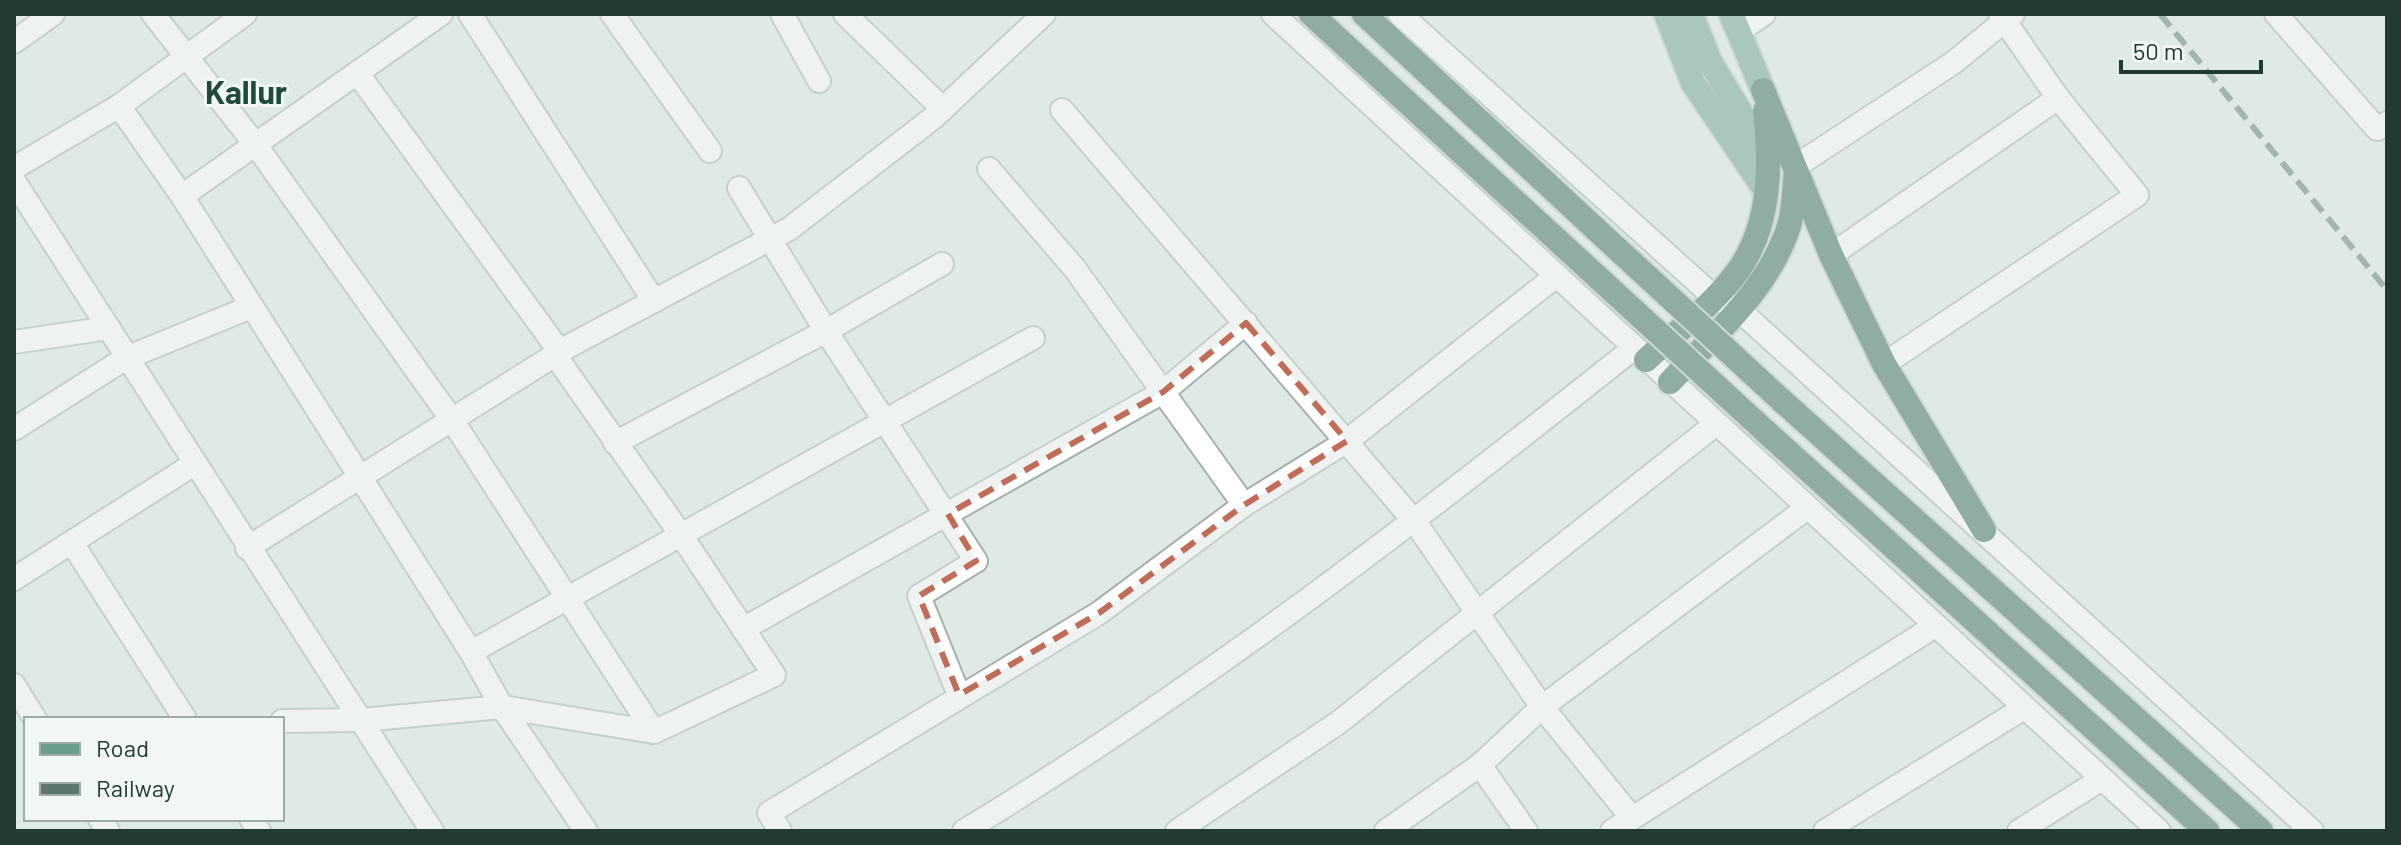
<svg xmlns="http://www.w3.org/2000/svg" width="2401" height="845" font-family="Barlow,sans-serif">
<rect width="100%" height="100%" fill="#e0eae5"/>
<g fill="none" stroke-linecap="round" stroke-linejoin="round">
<!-- minor casing -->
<g stroke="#a3b2ac" stroke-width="26">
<g id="minor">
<path d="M 153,14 L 255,144 L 452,420 L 654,732 L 774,675 L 681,535 L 1033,338"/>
<path d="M 470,14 L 654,301"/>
<path d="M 612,14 L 710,151"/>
<path d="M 782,14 L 819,81"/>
<path d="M 845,14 L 943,109"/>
<path d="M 1273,14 L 2159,831"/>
<path d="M 1400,14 L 1714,297 L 1738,309 L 2312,831"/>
<path d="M 2276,14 L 2377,129 L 2387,123"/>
<path d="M 1739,31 L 1764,14"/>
<path d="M 14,42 L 53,14"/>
<path d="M 358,74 L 560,352"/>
<path d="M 119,106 L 182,196 L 471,652 L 502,707 L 586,831"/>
<path d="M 1062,110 L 1415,522 L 1542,707 L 1632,818"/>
<path d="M 1796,166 L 1953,63 L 2013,14"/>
<path d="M 14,168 L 119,106 L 245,14"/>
<path d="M 989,169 L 1075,269 L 1244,505"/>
<path d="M 14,181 L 432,831"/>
<path d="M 739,188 L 826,331 L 976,561 L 919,596 L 959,695"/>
<path d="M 182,196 L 441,14"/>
<path d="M 1831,255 L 2058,98"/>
<path d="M 14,342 L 109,328"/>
<path d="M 1884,364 L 2137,195 L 2058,98 L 2000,14"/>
<path d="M 14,429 L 126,358 L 251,307"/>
<path d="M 615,443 L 826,331 L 942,264"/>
<path d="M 72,543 L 185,719"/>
<path d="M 247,548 L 571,345 L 789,229 L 933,118 L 1044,14"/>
<path d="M 14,579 L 194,464"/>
<path d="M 743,629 L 1163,392 L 1246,323"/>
<path d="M 471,652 L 681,535 L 555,355"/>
<path d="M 14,685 L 35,719"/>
<path d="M 282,721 L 361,720 L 502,707 L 654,732"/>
<path d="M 1480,765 L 1526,831"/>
<path d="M 100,819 L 108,831"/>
<path d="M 251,819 L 259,831"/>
<path d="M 780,831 L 769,813 L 1099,613 L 1244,505 L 1347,441 L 1556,276"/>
<path d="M 964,831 C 1200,688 1418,520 1634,348"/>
<path d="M 1177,831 L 1338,723 L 1716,424"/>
<path d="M 1386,831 L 1480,765 L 1542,707 L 1807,508"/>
<path d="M 1612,831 L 1935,626"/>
<path d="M 1825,831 L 2024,708"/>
<path d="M 2019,831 L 2102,779"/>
</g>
</g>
<!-- major casing -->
<g stroke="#bdc4c2" stroke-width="28">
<g id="major">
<path d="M 1666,14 L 1693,83 L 1766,191"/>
<path d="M 1691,14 L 1710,62 L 1770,161"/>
<path d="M 1731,14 L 1763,90"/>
</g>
</g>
<!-- highway casing -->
<g stroke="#bdc4c2" stroke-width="28">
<g id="highway">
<path d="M 1311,14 L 1580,261"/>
<path d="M 1364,14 L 1600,233"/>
<path d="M 1763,90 L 1831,255 L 1884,364 L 1984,530"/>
<path d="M 1646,360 C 1677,331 1716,303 1740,268 C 1771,222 1771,164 1765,111"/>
<path d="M 1670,382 C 1714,335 1769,289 1789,226 C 1794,209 1794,189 1796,171"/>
<path d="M 1780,399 L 2261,831"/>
<path d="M 1764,430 L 2207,831"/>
</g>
</g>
<!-- minor -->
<use href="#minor" stroke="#fff" stroke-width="22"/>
<!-- major -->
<use href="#major" stroke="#689d8c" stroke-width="24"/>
<!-- highway -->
<use href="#highway" stroke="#306456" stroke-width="24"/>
<!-- rail -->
<path stroke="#5c756d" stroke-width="6" stroke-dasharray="16 8" stroke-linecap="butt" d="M 2160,14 L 2387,290"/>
<!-- highway-bridge casing -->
<g stroke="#bdc4c2" stroke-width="28" stroke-linecap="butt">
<g id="highway-bridge">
<path d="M 1600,233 L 1780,399"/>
<path d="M 1580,261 L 1764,430"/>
</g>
</g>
<!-- highway-bridge -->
<use href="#highway-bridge" stroke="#306456" stroke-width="24"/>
</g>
<!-- marked area -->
<path d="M0 0H2401V845H0ZM 1246,323 L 1347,441 L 1244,505 L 1099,613 L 959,695 L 919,596 L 976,561 L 948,514 L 1163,392 Z" fill="#e0eae5" fill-opacity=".55" fill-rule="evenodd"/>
<path fill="none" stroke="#c16c57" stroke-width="6" stroke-dasharray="16 10" stroke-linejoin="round" d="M 1246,323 L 1347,441 L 1244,505 L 1099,613 L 959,695 L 919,596 L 976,561 L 948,514 L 1163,392 Z"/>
<g text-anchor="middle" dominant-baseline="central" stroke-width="6" stroke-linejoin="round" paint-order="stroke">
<!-- district labels -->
<g font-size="32" font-weight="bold" fill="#1f4a3d" stroke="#f1f7f3">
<text x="246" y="91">Kallur</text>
</g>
</g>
<!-- border -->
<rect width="2401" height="845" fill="none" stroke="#223a32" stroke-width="32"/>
<!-- legend -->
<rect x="24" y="717" width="260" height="104" fill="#f1f7f3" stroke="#9eaba6" stroke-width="2"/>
<rect x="40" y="743" width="40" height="12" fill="#689d8c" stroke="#9eaba6" stroke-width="2"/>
<text x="96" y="757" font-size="24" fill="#223a32">Road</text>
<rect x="40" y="783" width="40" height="12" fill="#5c756d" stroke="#9eaba6" stroke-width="2"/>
<text x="96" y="797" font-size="24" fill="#223a32">Railway</text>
<!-- scale -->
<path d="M2121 60v12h140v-12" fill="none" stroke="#223a32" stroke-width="4"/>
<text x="2133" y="60" font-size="24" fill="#223a32" stroke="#f1f7f3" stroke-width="6" paint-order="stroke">50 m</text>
</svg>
